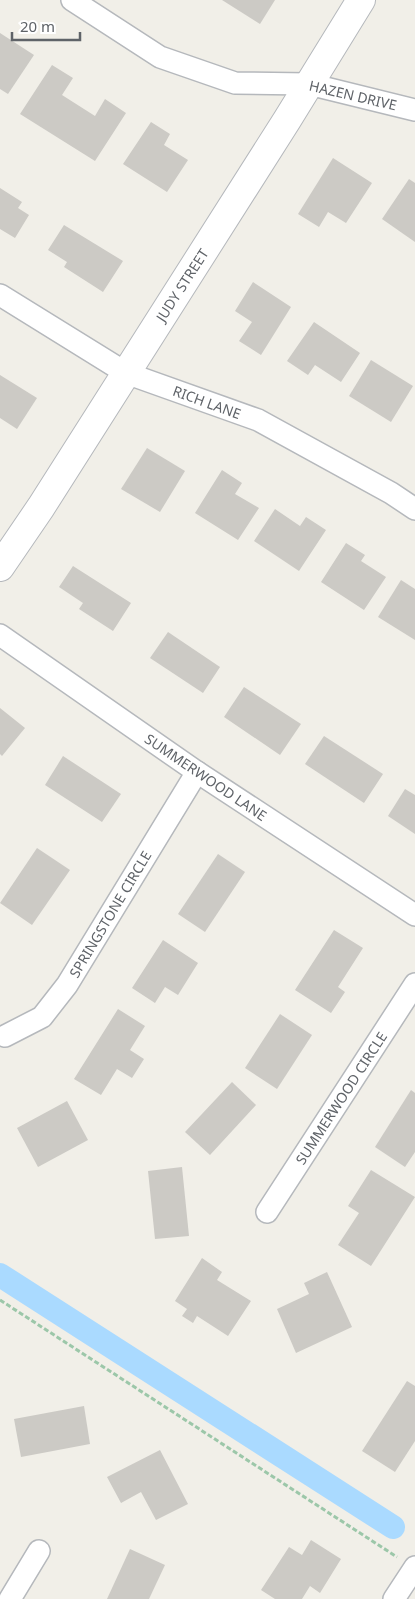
<svg xmlns="http://www.w3.org/2000/svg" width="415" height="1599" font-family="'Noto Sans',sans-serif">
<rect width="100%" height="100%" fill="#f1efe8"/>
<g fill="none" stroke-linecap="round" stroke-linejoin="round">
<!-- canal -->
<path stroke="#aadaff" stroke-width="24" d="M 0,1275 L 393,1527"/>
</g>
<!-- building -->
<g fill="#cccac5">
<path d="M 222,0 L 275,0 L 260,24 Z"/>
<path d="M 0,33 L 34,55 L 8,94 L 0,89 Z"/>
<path d="M 52,65 L 73,78 L 62,95 L 95,116 L 105,99 L 126,113 L 95,161 L 20,114 Z"/>
<path d="M 151,122 L 170,134 L 164,145 L 188,160 L 167,192 L 123,164 Z"/>
<path d="M 333,158 L 372,183 L 346,223 L 328,212 L 319,227 L 298,214 Z"/>
<path d="M 409,179 L 415,183 L 415,242 L 382,219 Z"/>
<path d="M 0,188 L 22,202 L 18,208 L 29,215 L 15,238 L 0,229 Z"/>
<path d="M 64,225 L 123,261 L 103,292 L 64,267 L 67,262 L 48,250 Z"/>
<path d="M 253,282 L 291,307 L 261,355 L 239,341 L 252,322 L 235,311 Z"/>
<path d="M 314,322 L 360,353 L 341,382 L 315,365 L 308,375 L 287,361 Z"/>
<path d="M 371,360 L 413,386 L 391,422 L 349,396 Z"/>
<path d="M 0,375 L 37,398 L 17,429 L 0,418 Z"/>
<path d="M 147,448 L 185,471 L 160,512 L 121,489 Z"/>
<path d="M 222,470 L 242,483 L 235,494 L 259,508 L 238,540 L 195,513 Z"/>
<path d="M 275,509 L 300,526 L 306,517 L 326,530 L 299,571 L 254,541 Z"/>
<path d="M 346,543 L 365,555 L 361,561 L 386,577 L 364,610 L 321,582 Z"/>
<path d="M 73,566 L 131,603 L 113,631 L 79,609 L 83,603 L 59,587 Z"/>
<path d="M 401,580 L 415,589 L 415,640 L 378,617 Z"/>
<path d="M 168,632 L 220,667 L 203,693 L 150,658 Z"/>
<path d="M 244,687 L 301,724 L 280,755 L 224,717 Z"/>
<path d="M 0,708 L 25,728 L 2,756 L 0,754 Z"/>
<path d="M 324,736 L 383,774 L 364,803 L 305,764 Z"/>
<path d="M 63,756 L 121,794 L 102,822 L 45,785 Z"/>
<path d="M 405,789 L 415,795 L 415,834 L 388,816 Z"/>
<path d="M 37,848 L 70,870 L 32,925 L 0,903 Z"/>
<path d="M 218,854 L 245,872 L 205,932 L 178,914 Z"/>
<path d="M 334,930 L 363,948 L 338,987 L 345,992 L 331,1013 L 295,990 Z"/>
<path d="M 163,940 L 198,963 L 178,995 L 165,987 L 155,1003 L 132,988 Z"/>
<path d="M 118,1009 L 145,1026 L 130,1050 L 144,1059 L 132,1078 L 117,1069 L 101,1095 L 74,1079 Z"/>
<path d="M 280,1014 L 312,1035 L 277,1089 L 245,1068 Z"/>
<path d="M 232,1082 L 256,1105 L 210,1155 L 185,1132 Z"/>
<path d="M 411,1090 L 415,1093 L 415,1152 L 405,1167 L 375,1147 Z"/>
<path d="M 67,1101 L 88,1140 L 38,1167 L 17,1128 Z"/>
<path d="M 182,1167 L 189,1236 L 155,1239 L 148,1171 Z"/>
<path d="M 371,1170 L 415,1197 L 371,1266 L 338,1245 L 359,1213 L 348,1206 Z"/>
<path d="M 202,1258 L 222,1272 L 217,1280 L 251,1301 L 228,1336 L 197,1316 L 193,1323 L 182,1316 L 187,1309 L 175,1301 Z"/>
<path d="M 327,1272 L 352,1327 L 296,1353 L 277,1309 L 309,1294 L 304,1283 Z"/>
<path d="M 407,1381 L 415,1386 L 415,1441 L 395,1472 L 362,1451 Z"/>
<path d="M 84,1406 L 90,1444 L 21,1457 L 14,1419 Z"/>
<path d="M 160,1450 L 188,1504 L 156,1520 L 141,1492 L 121,1503 L 107,1477 Z"/>
<path d="M 311,1540 L 341,1559 L 320,1593 L 310,1586 L 302,1599 L 275,1599 L 261,1590 L 289,1547 L 302,1555 Z"/>
<path d="M 130,1549 L 165,1565 L 149,1599 L 107,1599 Z"/>
</g>
<g fill="none" stroke-linecap="round" stroke-linejoin="round">
<!-- minor casing -->
<g stroke="#b5b8bc" stroke-width="24">
<g id="minor">
<path d="M 72,0 L 160,57 L 235,83 L 309,84 L 415,110"/>
<path d="M 0,295 L 126,373 L 258,420 L 391,493 L 415,509"/>
<path d="M 0,635 L 197,772 L 415,915"/>
<path d="M 5,1036 L 42,1017 L 67,985 L 197,772"/>
<path d="M 267,1212 L 415,984"/>
<path d="M 10,1599 L 39,1551"/>
<path d="M 394,1599 L 415,1567"/>
</g>
</g>
<!-- tertiary casing -->
<g stroke="#b5b8bc" stroke-width="30">
<path id="tertiary" d="M 0,567 L 41,507 L 287,120 L 361,0"/>
</g>
<!-- path -->
<path stroke="#9cc7a9" stroke-width="3" stroke-dasharray="5 2.5" stroke-linecap="butt" d="M 0,1300 L 397,1557"/>
<!-- minor -->
<use href="#minor" stroke="#fff" stroke-width="21"/>
<!-- tertiary -->
<use href="#tertiary" stroke="#fff" stroke-width="28"/>
</g>
<g text-anchor="middle" dominant-baseline="central" stroke-width="4" stroke-linejoin="round" paint-order="stroke">
<!-- street labels -->
<g font-size="14" fill="#5f6368" stroke="#fff">
<text transform="translate(353 95) rotate(13)">HAZEN DRIVE</text>
<text transform="translate(182 285) rotate(-57)">JUDY STREET</text>
<text transform="translate(207 402) rotate(20)">RICH LANE</text>
<text transform="translate(206 777) rotate(34)">SUMMERWOOD LANE</text>
<text transform="translate(110 914) rotate(-59)">SPRINGSTONE CIRCLE</text>
<text transform="translate(341 1098) rotate(-57)">SUMMERWOOD CIRCLE</text>
</g>
</g>
<!-- scale -->
<path d="M12 32v8h68v-8" fill="none" stroke="#5f6368" stroke-width="2.5"/>
<text x="20" y="32" font-size="15" fill="#5f6368" stroke="#ffffff" stroke-width="4" paint-order="stroke">20 m</text>
</svg>
